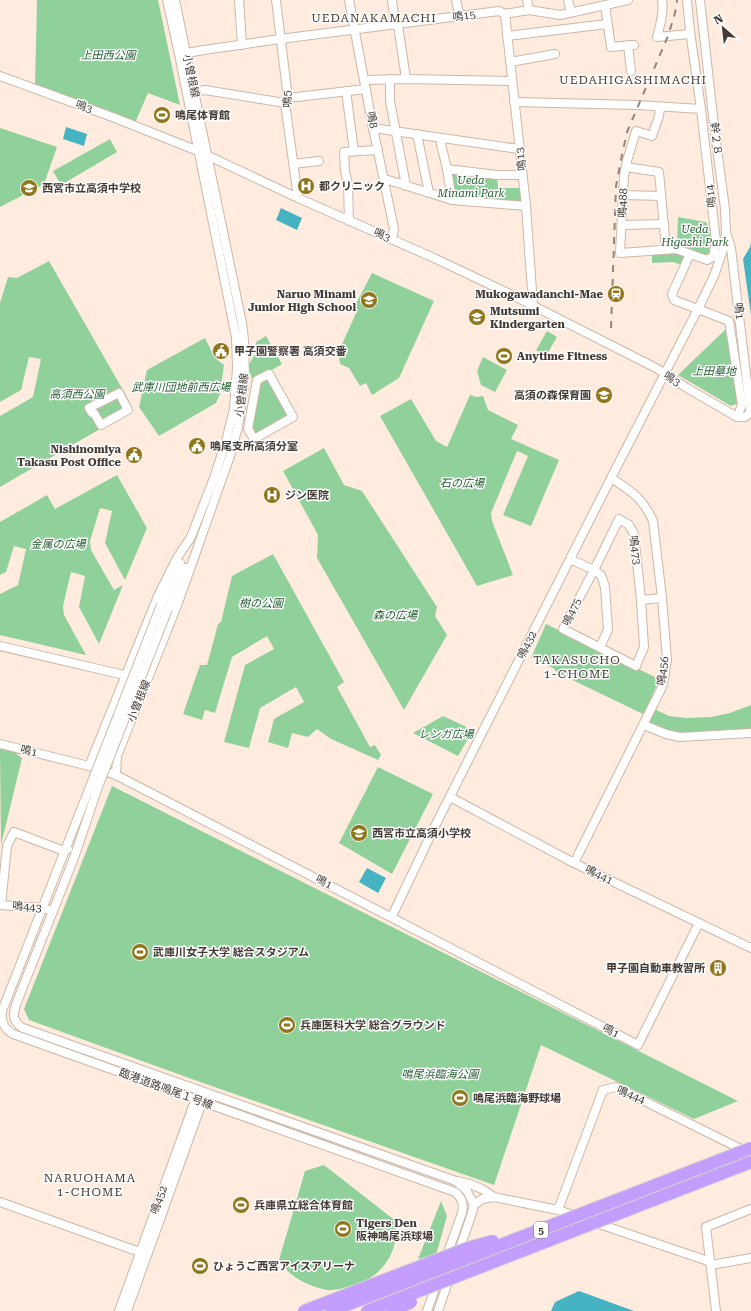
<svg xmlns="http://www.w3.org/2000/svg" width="751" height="1311" font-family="'Roboto Serif','Noto Sans JP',serif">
<rect width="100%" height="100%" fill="#ffecdf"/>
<!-- green -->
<g fill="#90d19b">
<path d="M 37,0 L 158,0 L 180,105 L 148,93 L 135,123 L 35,86 Z"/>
<path d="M 0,128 L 57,147 L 44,184 L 0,207 Z"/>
<path d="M 110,139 L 117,152 L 61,185 L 53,171 Z"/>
<path d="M 449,170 L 497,176 L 498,188 L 522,188 L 524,204 L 453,199 Z"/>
<path d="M 678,217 L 706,222 L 711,230 L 709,253 L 705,255 L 677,246 Z"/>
<path d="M 677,250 L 687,255 L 682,265 L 673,262 L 652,263 L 652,253 Z"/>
<path d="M 49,261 L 127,397 L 131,411 L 0,487 L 0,416 L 33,397 L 41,359 L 29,357 L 21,390 L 0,402 L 0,303 L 8,277 L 17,278 Z"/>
<path d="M 372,273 L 434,301 L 399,378 L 372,395 L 366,383 L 360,386 L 349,368 L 340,364 L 338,353 L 357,311 L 353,309 Z"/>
<path d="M 728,327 L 740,403 L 731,406 L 678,375 Z"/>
<path d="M 547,331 L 557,337 L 546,356 L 536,350 Z"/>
<path d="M 266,336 L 282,364 L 267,373 L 292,417 L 252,439 L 253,382 L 248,366 L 255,354 L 256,342 Z"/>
<path d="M 205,338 L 215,358 L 224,365 L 220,394 L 216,403 L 159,436 L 139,407 L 147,370 Z"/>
<path d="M 483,357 L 507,370 L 495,392 L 481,385 L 477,371 Z"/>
<path d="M 470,395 L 477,397 L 483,396 L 488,410 L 518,425 L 511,439 L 559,460 L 531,526 L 503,515 L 528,456 L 517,451 L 491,513 L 492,521 L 513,575 L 477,586 L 380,416 L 411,399 L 436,441 L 447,447 Z"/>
<path d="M 324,448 L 344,485 L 362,491 L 437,607 L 435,616 L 447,635 L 404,710 L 317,558 L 318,535 L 283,471 Z"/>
<path d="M 117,475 L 147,528 L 125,580 L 105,543 L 112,511 L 100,508 L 90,541 L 91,550 L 114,590 L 123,585 L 99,644 L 79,607 L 85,576 L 71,572 L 63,606 L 64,615 L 86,655 L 0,635 L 0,594 L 18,585 L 26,549 L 14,546 L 6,572 L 0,575 L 0,522 L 47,495 L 55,509 Z"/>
<path d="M 273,554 L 344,682 L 337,687 L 370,747 L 375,745 L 381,755 L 378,760 L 331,739 L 317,729 L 308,737 L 292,733 L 288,748 L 268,742 L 274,719 L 304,702 L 296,687 L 260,708 L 249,748 L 224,742 L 245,665 L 274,649 L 267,636 L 232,657 L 215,713 L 205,710 L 202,720 L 183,714 L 200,665 L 207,665 L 218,624 L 221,622 L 232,576 Z"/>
<path d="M 546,624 L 659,679 L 648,706 L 669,716 L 687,718 L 711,717 L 730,713 L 751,705 L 751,731 L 678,735 L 643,721 L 645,715 L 558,673 L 553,668 L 531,658 Z"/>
<path d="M 443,716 L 473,730 L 458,756 L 413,733 Z"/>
<path d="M 0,749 L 14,752 L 22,758 L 1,845 Z"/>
<path d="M 378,767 L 433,794 L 392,874 L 339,843 Z"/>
<path d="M 112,786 L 738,1101 L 694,1119 L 541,1045 L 494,1185 L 189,1078 L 29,1020 L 24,1009 Z"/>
<path d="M 324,1165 L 397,1222 C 398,1255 381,1279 348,1287 C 342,1288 334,1291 327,1290 C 316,1288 300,1282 291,1274 C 287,1271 283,1265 279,1260 L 305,1171 Z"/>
<path d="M 441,1201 L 447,1216 L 436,1255 L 418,1259 Z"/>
</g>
<!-- water -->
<g fill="#46b3c2">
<path d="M 66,127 L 87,134 L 84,146 L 63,139 Z"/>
<path d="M 281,208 L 302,218 L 297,230 L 276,220 Z"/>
<path d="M 751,242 L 751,315 L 743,259 L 750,247 Z"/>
<path d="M 367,868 L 386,878 L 378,893 L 359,882 Z"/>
<path d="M 579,1291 L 634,1311 L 551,1311 L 555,1302 Z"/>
</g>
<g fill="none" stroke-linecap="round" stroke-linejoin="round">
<!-- minor casing -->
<g stroke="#cdb7a7" stroke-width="10">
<g id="minor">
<path d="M 239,0 L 242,45"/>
<path d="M 276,0 L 287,90 L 288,98 L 285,103 L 298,198"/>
<path d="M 349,0 L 373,128 L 394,229 L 392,239"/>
<path d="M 392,0 L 395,25"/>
<path d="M 456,0 L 460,17"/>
<path d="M 527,0 L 529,10"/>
<path d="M 568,0 L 571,12"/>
<path d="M 662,0 C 664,13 660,25 657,37 L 690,34"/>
<path d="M 605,5 L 611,47 L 634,45"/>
<path d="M 505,14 L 526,206 L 533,305"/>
<path d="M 398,25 L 406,79"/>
<path d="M 507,36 L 607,24"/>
<path d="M 628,45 L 631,71"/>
<path d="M 181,54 L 204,50 L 280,39 L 499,11 L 505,14 L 529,10 L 560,15 L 628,0"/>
<path d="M 510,62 L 555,54"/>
<path d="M 0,76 L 115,118 L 198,151 L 298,198 L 434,258 L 508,293 L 656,368 L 687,388 L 737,417 L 745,417 L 750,413 L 750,408 L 731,248 L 726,233"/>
<path d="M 390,79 L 390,101 L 406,186"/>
<path d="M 365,80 L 406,79 L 512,81"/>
<path d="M 346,91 L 354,151"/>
<path d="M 194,92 L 205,90 L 285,103"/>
<path d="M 288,98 L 366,89"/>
<path d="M 514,102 L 638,105 L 701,109"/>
<path d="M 660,107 L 659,116 L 652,136 L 636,131 L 627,161 L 624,176 L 620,253 L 676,249 L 707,260 L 713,257 L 716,241 L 701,109 L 690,31 L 687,0"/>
<path d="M 373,128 L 519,149"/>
<path d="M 417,134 L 429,193"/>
<path d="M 442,138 L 441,144 L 447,169"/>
<path d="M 293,164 L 319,161"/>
<path d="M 626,167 L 659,172 L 666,249"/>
<path d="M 385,179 L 452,200 L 447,169 L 497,175 L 522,175"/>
<path d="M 623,195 L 661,196"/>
<path d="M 452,200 L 526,206"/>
<path d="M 349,221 L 348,184 L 345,171 L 344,152 L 378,150"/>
<path d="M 622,225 L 664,224"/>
<path d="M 690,254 L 672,294 L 674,300 L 729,321 L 742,405 L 737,417"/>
<path d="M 269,374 L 293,417 L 254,439 L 248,429 L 257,380 Z"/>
<path d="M 119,393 L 128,410 L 101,425 L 94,413 L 92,413 L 89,408 Z"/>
<path d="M 570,559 L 594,570 L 619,519 L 629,525 L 634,534 L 641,600 L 662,598"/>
<path d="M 161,605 L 180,563"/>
<path d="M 168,609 L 186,568"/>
<path d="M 0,646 L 120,674"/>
<path d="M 600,647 L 608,630 L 605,587 L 601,575 L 594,570 L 563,629 L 636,666 L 644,647 L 641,600"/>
<path d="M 644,725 L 666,734 L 680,737 L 751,733"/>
<path d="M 0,744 L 89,766 L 116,775 L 638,1045 L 699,923"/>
<path d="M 89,766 L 158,596 L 177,558 L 191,537 L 214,478 L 226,441 L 234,409 L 237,368 L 236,337 L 179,54 L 167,0"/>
<path d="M 116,775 L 117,756 L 178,603 L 230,456 L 238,427 L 245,378 L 244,340 L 242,323 L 175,0"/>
<path d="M 91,784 L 2,1011 C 1,1022 4,1029 13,1034 L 455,1192 C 462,1198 464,1203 462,1213 L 427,1311"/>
<path d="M 98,787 L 74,858 L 17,1002 C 13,1013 11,1021 23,1028 L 456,1181 L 467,1191 L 474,1205 L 471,1216 L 438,1311"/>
<path d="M 450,797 L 574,863 L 751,948"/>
<path d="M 574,863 L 663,685 L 667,660 L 662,598 L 653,521 C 643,498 631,491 611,478"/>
<path d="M 0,905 L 42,908 L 53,911"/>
<path d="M 1,905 L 7,846 L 14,832 L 64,851 L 68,849"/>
<path d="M 392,916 L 436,824 L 611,478 L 698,309 L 714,276 L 723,250 L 726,233 L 725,209 L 714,125 L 700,0"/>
<path d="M 457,1181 L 470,1184 L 482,1189 L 494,1197 L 558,1210 L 711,1262"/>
<path d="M 0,1202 L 145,1254"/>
<path d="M 474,1205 L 482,1199 L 494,1197"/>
<path d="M 558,1210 L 603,1090 L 616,1087 L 747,1152"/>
<path d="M 711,1265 L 751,1258"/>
<path d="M 119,1311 L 197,1095"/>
<path d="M 127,1311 L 204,1097"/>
<path d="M 716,1311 L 706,1227 L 751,1209"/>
</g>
</g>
<!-- minor -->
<use href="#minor" stroke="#fff" stroke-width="8"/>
<!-- rail -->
<path stroke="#92857c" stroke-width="2" stroke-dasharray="7 7" stroke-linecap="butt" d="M 611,328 L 616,186 L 622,155 L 627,132 L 668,36 L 675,13 L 677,0"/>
<!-- minor-bridge casing -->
<g stroke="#cdb7a7" stroke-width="10" stroke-linecap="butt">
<g id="minor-bridge">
<path d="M 91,784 L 161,605"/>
<path d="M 98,787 L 168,609"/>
</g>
</g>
<!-- highway-bridge casing -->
<g stroke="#d6d4d2" stroke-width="14" stroke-linecap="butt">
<g id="highway-bridge">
<path d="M 304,1311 L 468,1248 L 493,1241"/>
<path d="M 331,1311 L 751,1148"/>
<path d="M 367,1311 L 751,1162"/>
<path d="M 392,1311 L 411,1302"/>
</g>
</g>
<!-- minor-bridge -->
<use href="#minor-bridge" stroke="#fff" stroke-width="8"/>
<!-- highway-bridge -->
<use href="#highway-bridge" stroke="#c49efc" stroke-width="12"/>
</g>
<!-- icons -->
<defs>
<g id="stadium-disc" transform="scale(0.9)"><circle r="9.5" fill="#8f761b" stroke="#fff"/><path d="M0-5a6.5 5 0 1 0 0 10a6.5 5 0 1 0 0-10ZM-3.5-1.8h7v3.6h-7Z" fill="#fff"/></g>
<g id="hospital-disc" transform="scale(0.9)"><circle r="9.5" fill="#8f761b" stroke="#fff"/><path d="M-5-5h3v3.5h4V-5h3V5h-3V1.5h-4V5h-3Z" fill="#fff"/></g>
<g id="school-disc" transform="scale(0.9)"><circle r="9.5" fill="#8f761b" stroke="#fff"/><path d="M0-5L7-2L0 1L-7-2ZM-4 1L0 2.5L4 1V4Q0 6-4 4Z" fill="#fff"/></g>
<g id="station-disc" transform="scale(0.9)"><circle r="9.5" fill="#8f761b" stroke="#fff"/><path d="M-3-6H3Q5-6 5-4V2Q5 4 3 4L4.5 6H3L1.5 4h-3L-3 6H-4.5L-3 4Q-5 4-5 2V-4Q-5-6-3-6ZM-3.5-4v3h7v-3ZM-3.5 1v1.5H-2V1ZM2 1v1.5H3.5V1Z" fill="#fff"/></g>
<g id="civic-disc" transform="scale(0.9)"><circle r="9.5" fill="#8f761b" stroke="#fff"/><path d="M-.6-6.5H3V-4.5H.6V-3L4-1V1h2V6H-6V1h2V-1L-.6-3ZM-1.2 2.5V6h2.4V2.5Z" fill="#fff"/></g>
<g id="building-disc" transform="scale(0.9)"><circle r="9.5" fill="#8f761b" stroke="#fff"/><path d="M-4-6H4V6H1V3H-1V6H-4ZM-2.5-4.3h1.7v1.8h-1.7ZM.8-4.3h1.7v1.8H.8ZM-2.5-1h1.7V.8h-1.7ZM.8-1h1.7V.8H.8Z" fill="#fff"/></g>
</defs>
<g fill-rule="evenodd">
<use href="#stadium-disc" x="162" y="115"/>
<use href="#hospital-disc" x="306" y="186"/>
<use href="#school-disc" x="29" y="188"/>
<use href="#station-disc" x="616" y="294"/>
<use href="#school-disc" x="369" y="300"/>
<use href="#school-disc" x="477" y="317"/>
<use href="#civic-disc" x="221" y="351"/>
<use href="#stadium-disc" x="504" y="356"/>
<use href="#school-disc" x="604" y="395"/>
<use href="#civic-disc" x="197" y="446"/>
<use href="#civic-disc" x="134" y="455"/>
<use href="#hospital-disc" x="272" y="495"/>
<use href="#school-disc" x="359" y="833"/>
<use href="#stadium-disc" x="140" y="952"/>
<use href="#building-disc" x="718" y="968"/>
<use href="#stadium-disc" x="287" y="1025"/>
<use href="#stadium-disc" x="460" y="1098"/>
<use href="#stadium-disc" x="241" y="1205"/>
<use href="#stadium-disc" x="343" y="1229"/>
<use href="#stadium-disc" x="200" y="1266"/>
</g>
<g text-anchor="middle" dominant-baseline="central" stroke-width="3" stroke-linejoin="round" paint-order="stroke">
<!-- shield labels -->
<rect fill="#fff" stroke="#7b7570" stroke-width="1" x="534" y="1222" width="14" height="16" rx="3"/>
<g font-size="10" font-weight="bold" fill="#433a33">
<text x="541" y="1230">5</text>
</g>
<!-- street labels -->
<g font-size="11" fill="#433a33" stroke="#fff">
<text transform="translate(464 16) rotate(-8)">鳴15</text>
<text transform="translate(191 76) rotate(78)">小曽根線</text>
<text transform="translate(287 99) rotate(-90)">鳴5</text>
<text transform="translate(84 107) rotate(20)">鳴3</text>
<text transform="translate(372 120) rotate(79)">鳴8</text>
<text transform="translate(716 139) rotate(83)">幹２８</text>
<text transform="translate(521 159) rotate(-97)">鳴13</text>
<text transform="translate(711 196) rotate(-96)">鳴14</text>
<text transform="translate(623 203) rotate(-87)">鳴488</text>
<text transform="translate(382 235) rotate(24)">鳴3</text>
<text transform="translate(739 311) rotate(83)">鳴1</text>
<text transform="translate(672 379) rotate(32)">鳴3</text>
<text transform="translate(242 395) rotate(-83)">小曽根線</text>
<text transform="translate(635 550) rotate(82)">鳴473</text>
<text transform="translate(572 612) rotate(-65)">鳴475</text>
<text transform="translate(527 645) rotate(-63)">鳴432</text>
<text transform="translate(663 671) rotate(-82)">鳴456</text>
<text transform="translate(139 701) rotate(-68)">小曽根線</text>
<text transform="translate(29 751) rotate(13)">鳴1</text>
<text transform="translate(599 875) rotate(26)">鳴441</text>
<text transform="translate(324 882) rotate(27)">鳴1</text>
<text transform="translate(27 907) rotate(5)">鳴443</text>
<text transform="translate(611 1031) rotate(28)">鳴1</text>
<text transform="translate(166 1089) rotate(20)">臨港道路鳴尾１号線</text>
<text transform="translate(631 1095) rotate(23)">鳴444</text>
<text transform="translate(159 1200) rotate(-70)">鳴452</text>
</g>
<!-- park labels -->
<g font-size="11" font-style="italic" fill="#235c30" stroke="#fff">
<text x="108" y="55">上田西公園</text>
<text x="471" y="180">Ueda<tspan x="471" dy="13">Minami Park</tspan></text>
<text x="695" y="229">Ueda<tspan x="695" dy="13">Higashi Park</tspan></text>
<text x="714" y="371">上田墓地</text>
<text x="181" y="387">武庫川団地前西広場</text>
<text x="77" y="394">高須西公園</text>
<text x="462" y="483">石の広場</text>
<text x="58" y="544">金属の広場</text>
<text x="261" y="603">樹の公園</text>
<text x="395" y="615">森の広場</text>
<text x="446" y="734">レンガ広場</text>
<text x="440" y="1074">鳴尾浜臨海公園</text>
</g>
<!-- poi labels -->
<g font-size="11" font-weight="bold" fill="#433a33" stroke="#fff" text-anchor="start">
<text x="175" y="115">鳴尾体育館</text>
<text x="319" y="186">都クリニック</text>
<text x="42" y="188">西宮市立高須中学校</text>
<text x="356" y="294" text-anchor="end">Naruo Minami<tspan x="356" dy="13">Junior High School</tspan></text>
<text x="603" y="294" text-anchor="end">Mukogawadanchi-Mae</text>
<text x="490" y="311">Mutsumi<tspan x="490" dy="13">Kindergarten</tspan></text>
<text x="234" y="351">甲子園警察署 高須交番</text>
<text x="517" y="356">Anytime Fitness</text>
<text x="591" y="395" text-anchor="end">高須の森保育園</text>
<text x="210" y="446">鳴尾支所高須分室</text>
<text x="121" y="449" text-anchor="end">Nishinomiya<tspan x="121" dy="13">Takasu Post Office</tspan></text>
<text x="285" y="495">ジン医院</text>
<text x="372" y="833">西宮市立高須小学校</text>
<text x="153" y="952">武庫川女子大学 総合スタジアム</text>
<text x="705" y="968" text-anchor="end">甲子園自動車教習所</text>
<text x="300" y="1025">兵庫医科大学 総合グラウンド</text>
<text x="473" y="1098">鳴尾浜臨海野球場</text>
<text x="254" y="1205">兵庫県立総合体育館</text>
<text x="356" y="1223">Tigers Den<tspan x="356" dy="13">阪神鳴尾浜球場</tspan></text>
<text x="213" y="1266">ひょうご西宮アイスアリーナ</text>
</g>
<!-- neighbourhood labels -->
<g font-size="12" letter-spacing="1" fill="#433a33" stroke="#fff">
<text x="374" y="18">UEDANAKAMACHI</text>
<text x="633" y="80">UEDAHIGASHIMACHI</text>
<text x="577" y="660">TAKASUCHO<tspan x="577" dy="14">1-CHOME</tspan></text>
<text x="90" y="1178">NARUOHAMA<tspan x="90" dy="14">1-CHOME</tspan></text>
</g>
</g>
<!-- north arrow -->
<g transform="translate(723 28) rotate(332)" stroke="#ffffff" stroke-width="3" paint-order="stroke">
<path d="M0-3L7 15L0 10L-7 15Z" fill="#433a33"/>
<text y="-6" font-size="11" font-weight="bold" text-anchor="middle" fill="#433a33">N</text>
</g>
</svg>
